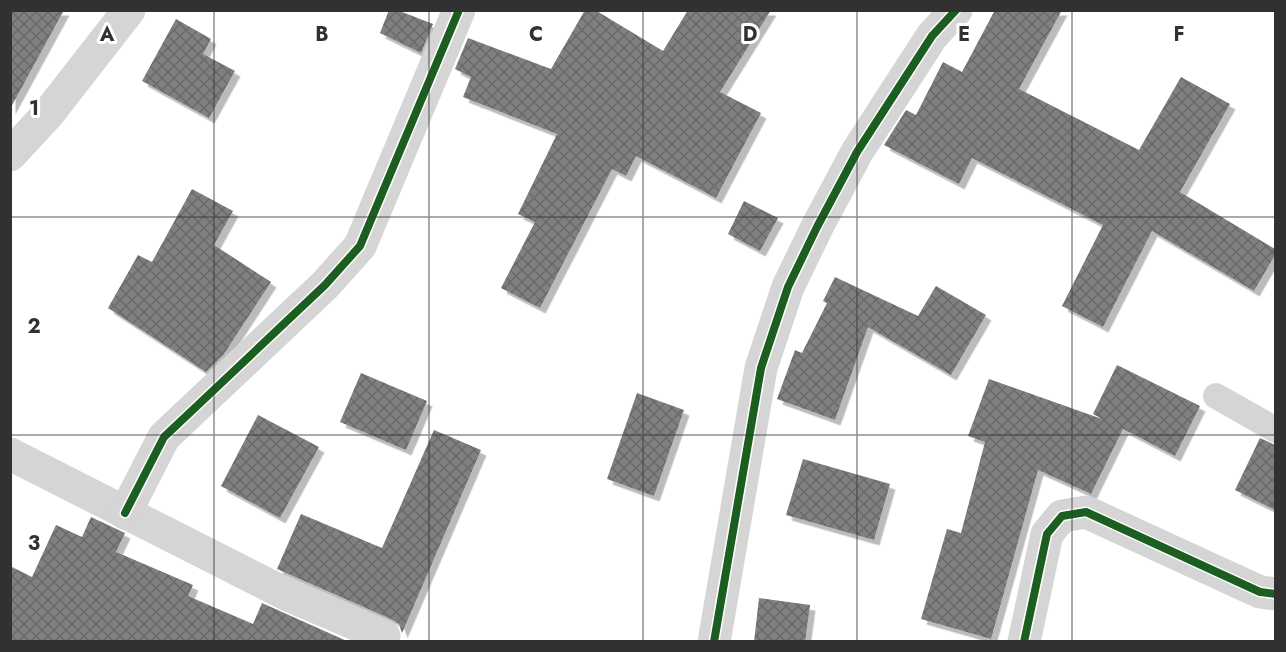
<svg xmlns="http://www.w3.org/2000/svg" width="1286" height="652" font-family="Jost,sans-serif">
<defs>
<pattern id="building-cross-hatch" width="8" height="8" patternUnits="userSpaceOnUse" patternTransform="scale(1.5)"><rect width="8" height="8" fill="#808080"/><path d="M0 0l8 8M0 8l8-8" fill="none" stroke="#696969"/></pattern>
<filter id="shadow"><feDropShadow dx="5.5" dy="5.5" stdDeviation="0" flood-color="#0004"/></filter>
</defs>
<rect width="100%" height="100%" fill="#fff"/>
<!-- building -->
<g fill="url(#building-cross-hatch)" filter="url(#shadow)">
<path d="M 10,10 L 64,10 L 10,109 Z"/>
<path d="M 389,10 L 397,10 L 433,24 L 421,53 L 380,33 Z"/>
<path d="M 585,10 L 595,10 L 663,51 L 688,10 L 771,10 L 720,92 L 761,113 L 716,198 L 636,156 L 626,176 L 612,169 L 540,308 L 501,288 L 535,222 L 518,214 L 557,134 L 463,97 L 471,77 L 455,69 L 468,38 L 551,69 Z"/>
<path d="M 995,10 L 1062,10 L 1019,89 L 1139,150 L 1181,77 L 1230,104 L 1180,192 L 1275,249 L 1275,255 L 1254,291 L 1152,231 L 1103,327 L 1062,306 L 1103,225 L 972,158 L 959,184 L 884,145 L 906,110 L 916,115 L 943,62 L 962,72 Z"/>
<path d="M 176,19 L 211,39 L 203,54 L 235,71 L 209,118 L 142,81 Z"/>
<path d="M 192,189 L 233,211 L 214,245 L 271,282 L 224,354 L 206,372 L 108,308 L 138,255 L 152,262 Z"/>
<path d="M 744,201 L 778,218 L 760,251 L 728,234 Z"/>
<path d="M 835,277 L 918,316 L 936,286 L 986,315 L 951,375 L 868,327 L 835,420 L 777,399 L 795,350 L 802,353 L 827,303 L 823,301 Z"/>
<path d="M 1117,365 L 1200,406 L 1175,456 L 1123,429 L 1091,494 L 1038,470 L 991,639 L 921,619 L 947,529 L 961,533 L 985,442 L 968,436 L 989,379 L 1102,419 L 1093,414 Z"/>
<path d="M 361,373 L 427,401 L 406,450 L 340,422 Z"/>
<path d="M 637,393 L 684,410 L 654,496 L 607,479 Z"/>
<path d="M 258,415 L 319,447 L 280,518 L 221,486 Z"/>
<path d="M 434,430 L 481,450 L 402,633 L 399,624 L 391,619 L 277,569 L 301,514 L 382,548 Z"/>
<path d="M 1260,438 L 1275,445 L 1275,510 L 1235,490 Z"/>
<path d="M 803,459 L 890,484 L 874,540 L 786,515 Z"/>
<path d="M 91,517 L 125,533 L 116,552 L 193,585 L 188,596 L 253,624 L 262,603 L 349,642 L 10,642 L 10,566 L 32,577 L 56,525 L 82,537 Z"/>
<path d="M 759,598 L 810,605 L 805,642 L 754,642 Z"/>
</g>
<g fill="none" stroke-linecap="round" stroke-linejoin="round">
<!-- service -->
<path stroke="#d5d5d5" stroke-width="26" d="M 1216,396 L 1276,430"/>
<!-- minor -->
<g stroke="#d5d5d5" stroke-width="33">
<path d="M 10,155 L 48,114 L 129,10"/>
<path d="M 10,454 L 288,595 L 384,636"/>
<path d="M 125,513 L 164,437 L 325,285 L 360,246 L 459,10"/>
<path d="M 714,642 L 761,368 L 788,287 L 817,227 L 857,152 L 932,36 L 956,10"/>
<path d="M 1024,642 L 1047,534 L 1062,516 L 1086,512 L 1260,592 L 1276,594"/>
</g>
<!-- cycleway casing -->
<g stroke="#fff" stroke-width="11">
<g id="cycleway">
<path d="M 125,513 L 164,437 L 325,285 L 360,246 L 459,10"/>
<path d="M 714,642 L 761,368 L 788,287 L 817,227 L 857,152 L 932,36 L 956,10"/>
<path d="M 1024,642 L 1047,534 L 1062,516 L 1086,512 L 1260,592 L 1276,594"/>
</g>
</g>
<!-- cycleway -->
<use href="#cycleway" stroke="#1b5e20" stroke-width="8"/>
</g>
<!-- grid -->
<path fill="none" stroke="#313131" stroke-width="1.5" stroke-opacity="0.55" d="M 214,10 L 214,642M 429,10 L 429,642M 643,10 L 643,642M 857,10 L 857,642M 1072,10 L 1072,642M 10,217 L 1276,217M 10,435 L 1276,435"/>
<g font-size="20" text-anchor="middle" font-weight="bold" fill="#313131" stroke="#fff" stroke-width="6" stroke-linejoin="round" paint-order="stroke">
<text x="107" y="41">A</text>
<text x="322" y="41">B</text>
<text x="536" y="41">C</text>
<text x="750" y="41">D</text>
<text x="964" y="41">E</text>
<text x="1179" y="41">F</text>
<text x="34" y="115">1</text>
<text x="34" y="333">2</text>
<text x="34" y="550">3</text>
</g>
<!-- border -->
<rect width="1286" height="652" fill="none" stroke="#313131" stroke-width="24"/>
</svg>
